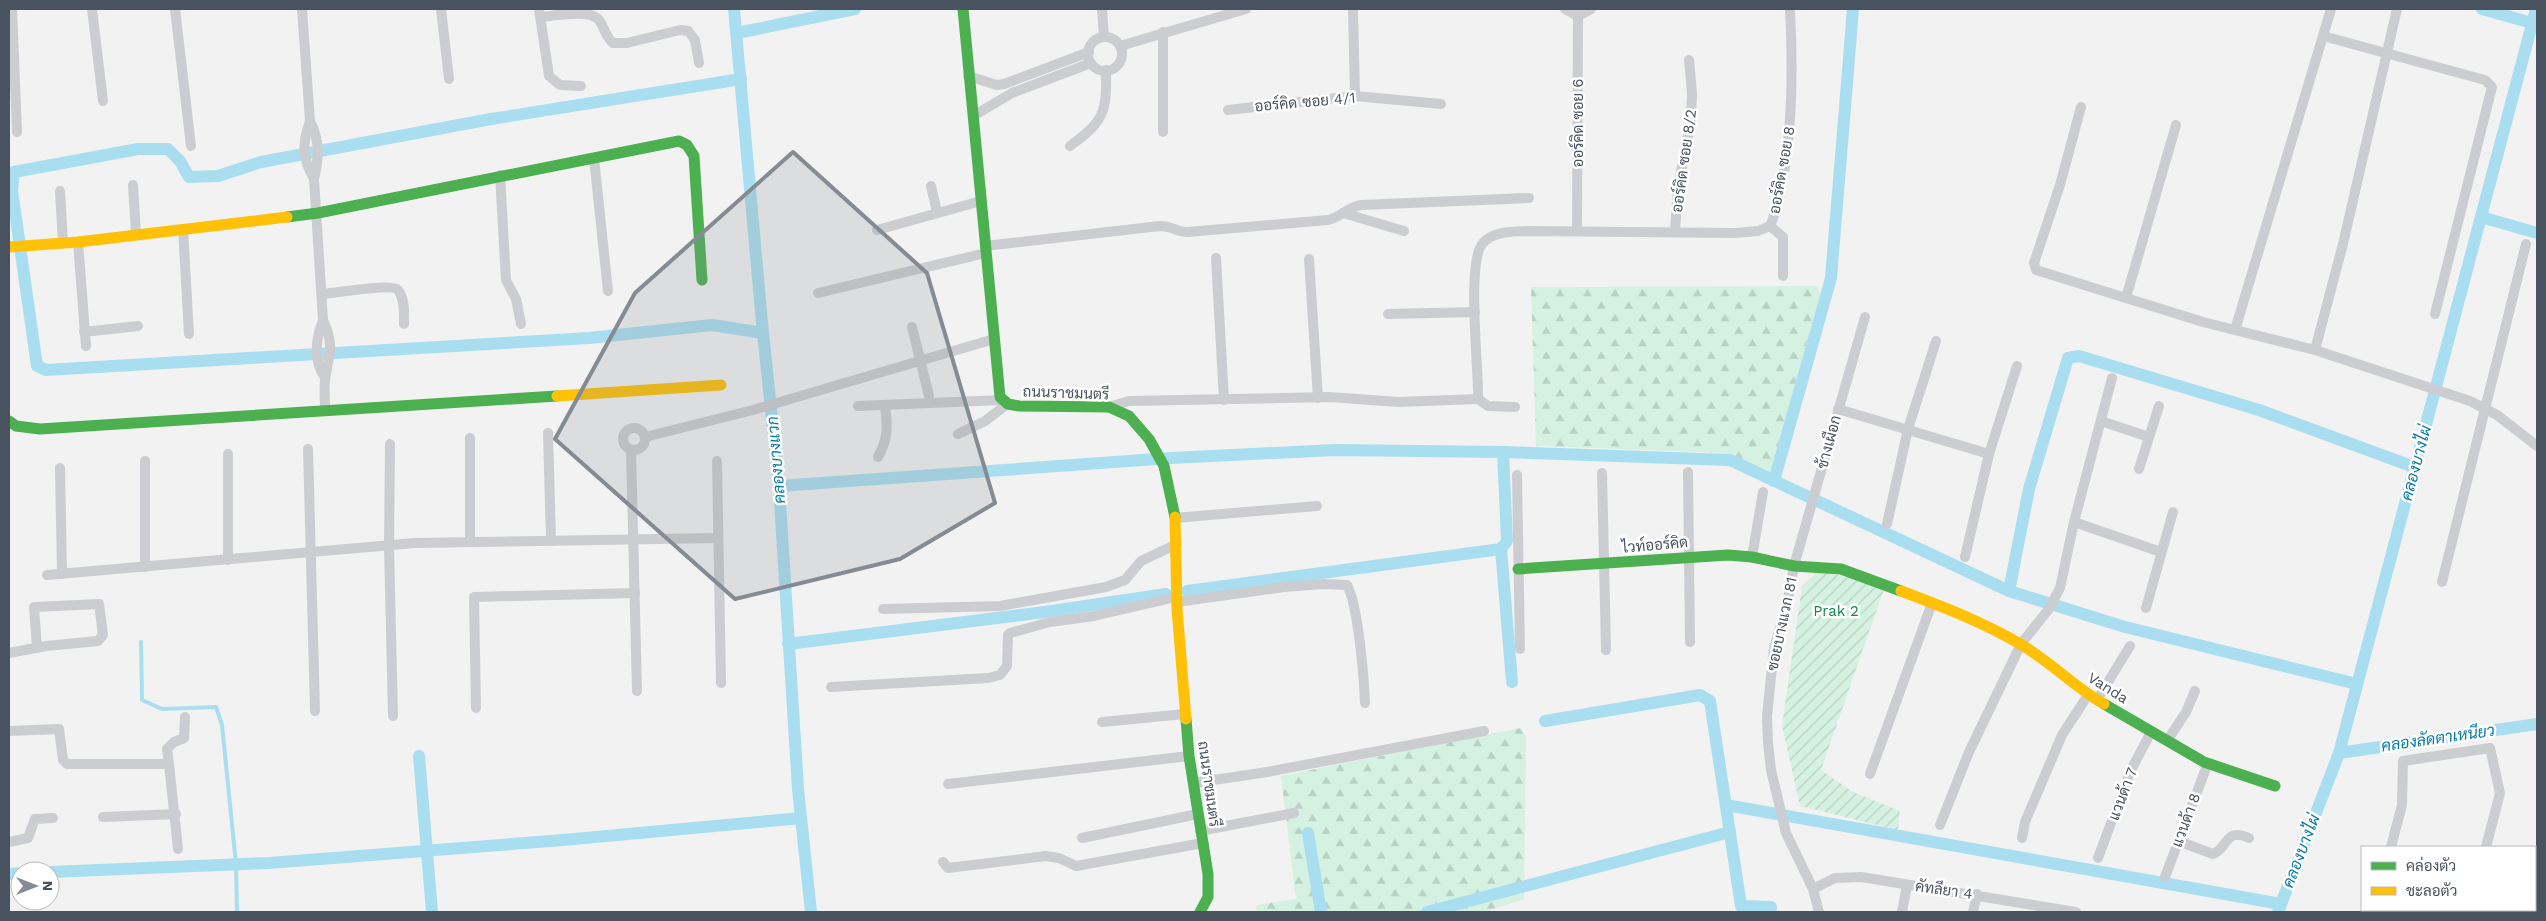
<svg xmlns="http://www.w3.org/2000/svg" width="2546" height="921" font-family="'Work Sans',Sarabun,sans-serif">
<defs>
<pattern id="forest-firs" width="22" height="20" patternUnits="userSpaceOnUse" patternTransform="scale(1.25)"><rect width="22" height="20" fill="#d5f1e2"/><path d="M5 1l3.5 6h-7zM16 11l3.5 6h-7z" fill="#b8d1c4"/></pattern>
<pattern id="garden-furrows" width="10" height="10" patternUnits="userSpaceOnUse" patternTransform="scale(1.25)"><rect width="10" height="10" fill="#d5f1e2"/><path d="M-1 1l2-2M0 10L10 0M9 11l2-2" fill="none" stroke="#b8d1c4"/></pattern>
</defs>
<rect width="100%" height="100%" fill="#f2f2f2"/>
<!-- forest -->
<g fill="url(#forest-firs)">
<path d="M 1817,286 L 1820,294 L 1770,474 L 1724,453 L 1536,446 L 1531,287 Z"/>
<path d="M 1521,728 L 1526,737 L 1524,899 L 1484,912 L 1257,912 L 1256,905 L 1296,899 L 1281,776 Z"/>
</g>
<!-- garden -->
<path fill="url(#garden-furrows)" d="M 1819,571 L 1885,586 L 1821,770 L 1853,792 L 1900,811 L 1898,830 L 1800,806 L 1782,726 L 1802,586 Z"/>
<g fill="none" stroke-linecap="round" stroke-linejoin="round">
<!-- stream -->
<path stroke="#a9def1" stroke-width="4" d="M 141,642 L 142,700 L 162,709 L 216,707 L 222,725 L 236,864 L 237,912"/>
<!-- canal -->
<g stroke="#a9def1" stroke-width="12">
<path d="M 734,9 L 762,323 L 779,486 L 798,789 L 811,912"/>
<path d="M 2482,9 L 2532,23"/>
<path d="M 737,33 L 855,9"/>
<path d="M 741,79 L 491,119 L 261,162 L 218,176 L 189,177 L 180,161 L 168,149 L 138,149 L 14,172 L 12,190 L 37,366 L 46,370 L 589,338 L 712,325 L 763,333"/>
<path d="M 2481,217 L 2537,233"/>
<path d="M 1774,481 L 1831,278 L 1853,9"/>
<path d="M 779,486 L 1171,458 L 1336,450 L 1503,452 L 1730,460 L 2009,591 L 2125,627 L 2357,684"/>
<path d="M 1501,549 L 1512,682"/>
<path d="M 1187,591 L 1501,549 L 1507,541 L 1503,452"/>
<path d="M 2009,591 L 2029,489 L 2068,358 L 2079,356 L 2259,410 L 2414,467"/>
<path d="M 788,644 L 1045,612 L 1166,594"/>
<path d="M 1545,721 L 1700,695 L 1710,701 L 1741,906 L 1771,907 L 1770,912"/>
<path d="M 2339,753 L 2537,724"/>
<path d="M 419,756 L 432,912"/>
<path d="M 1726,805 L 2281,904"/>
<path d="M 1308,833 L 1321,912"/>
<path d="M 50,872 L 269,863 L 563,840 L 801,818"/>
<path d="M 9,874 L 20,873"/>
<path d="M 1427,912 L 1730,832"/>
<path d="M 2278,912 L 2339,753 L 2536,9"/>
</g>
<!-- street -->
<g stroke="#cbcdd0" stroke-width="10">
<path d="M 12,9 L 17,132"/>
<path d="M 92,9 L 103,101"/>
<path d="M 175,9 L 191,146"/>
<path d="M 302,9 L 310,121 C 320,140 319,158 314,179 L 323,320 C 335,346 329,354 325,379 C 324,389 325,401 325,411"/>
<path d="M 441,9 L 449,79"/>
<path d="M 539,9 L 549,76 L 560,85 L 581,86"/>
<path d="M 1102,9 L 1104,37"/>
<path d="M 1353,9 L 1355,96"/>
<path d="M 1565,9 L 1578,16 L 1591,9"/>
<path d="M 541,17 C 554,16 590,8 599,20 C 605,28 605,36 613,43 L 627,43 L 680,30 L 688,31 L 695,40 L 699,63"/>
<path d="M 1163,32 L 1163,132"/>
<path d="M 2323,36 L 2485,80 L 2492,87 L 2435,314"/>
<circle cx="1105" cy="54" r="17"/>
<path d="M 1120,46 L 1246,9"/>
<path d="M 968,76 L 997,85 L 1004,84 L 1089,52"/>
<path d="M 2081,107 L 2060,185 L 2034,263 L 2036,270 L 2203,322 L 2315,350 L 2470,401 L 2497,415 L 2537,446"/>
<path d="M 1228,110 L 1355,96 L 1441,104"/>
<path d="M 973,116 L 1012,93 L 1091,63"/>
<path d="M 310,121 C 302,144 302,158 314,179"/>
<path d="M 1070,146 C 1104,121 1107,113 1106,70"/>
<path d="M 594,158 L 608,291"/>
<path d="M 500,175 L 506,280 L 516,299 L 521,324"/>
<path d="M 133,185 L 136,234"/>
<path d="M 931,186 L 937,212"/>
<path d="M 60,191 L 63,243"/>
<path d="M 1343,213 L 1404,231"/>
<path d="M 1770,226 L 1783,237 L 1783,276"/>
<path d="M 183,229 L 189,334"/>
<path d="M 877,230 L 981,201"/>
<path d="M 1577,230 L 1578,16"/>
<path d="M 1675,231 L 1678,187 L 1691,120 L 1692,93 L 1689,60"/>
<path d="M 78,242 L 86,346"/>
<path d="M 985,246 L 1160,226 C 1172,226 1177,232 1188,232 L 1328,220 C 1341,217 1348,207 1361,205 L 1529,198"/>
<path d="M 1216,258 L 1224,400"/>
<path d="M 1309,259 L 1318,398"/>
<path d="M 818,293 L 986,253"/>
<path d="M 322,294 C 336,293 392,283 398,290 C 405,298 404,314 404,324"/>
<path d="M 2126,298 L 2176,125"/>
<path d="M 1388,314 L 1475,312"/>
<path d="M 323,320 C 316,338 313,360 325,378"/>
<path d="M 912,327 L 929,396"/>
<path d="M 2235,330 L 2331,9"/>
<path d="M 84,332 L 138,326"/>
<path d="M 2315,350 L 2343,244 L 2397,9"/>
<path d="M 858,406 L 1002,400"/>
<path d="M 1109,407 L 1129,401 L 1330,397 L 1398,402 L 1478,399"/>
<path d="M 1515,407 L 1488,406 L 1478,399 C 1479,369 1466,261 1483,243 C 1493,231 1513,232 1527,231 L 1735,233 L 1758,231 L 1770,226 C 1777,211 1780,194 1783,178 C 1793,122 1793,66 1790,9"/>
<path d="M 1838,409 L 1989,454"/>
<path d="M 2101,421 L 2149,437"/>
<circle cx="634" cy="439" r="11"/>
<path d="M 548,433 L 551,541"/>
<path d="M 958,434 L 985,421 L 1006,405"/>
<path d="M 645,437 L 753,410 L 994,339"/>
<path d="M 470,438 L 470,542"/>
<path d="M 390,444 L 389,546 L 393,716"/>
<path d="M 308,449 L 315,711"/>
<path d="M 631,450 L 637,691"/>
<path d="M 878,457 C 888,439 888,427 885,406"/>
<path d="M 145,461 L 145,567"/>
<path d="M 717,461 L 721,683"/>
<path d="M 60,468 L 62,574"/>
<path d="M 2139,469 L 2159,406"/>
<path d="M 1688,472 L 1690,642"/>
<path d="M 1602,473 L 1606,650"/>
<path d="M 1517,475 L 1520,649"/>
<path d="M 1175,518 L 1317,506"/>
<path d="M 2074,522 L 2161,552"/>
<path d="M 1887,524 L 1908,429 L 1936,341"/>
<path d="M 1752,557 L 1763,492"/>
<path d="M 1965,557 L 1989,454 L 2017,366"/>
<path d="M 228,560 L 228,454"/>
<path d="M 47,575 L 415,543 L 718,538"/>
<path d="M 2442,582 L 2526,244"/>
<path d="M 1177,602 L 1284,587 L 1324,584 L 1347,585 C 1358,604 1364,678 1365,703"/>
<path d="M 2146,608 L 2173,512"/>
<path d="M 883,609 L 1000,606 L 1106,587 L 1125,580 L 1141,561 L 1177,544"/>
<path d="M 9,653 L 46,646 L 98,641 L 103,635 L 99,604 L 34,607 L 37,648"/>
<path d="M 831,687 L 988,678 L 1000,675 L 1007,666 L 1008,635 L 1010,633 L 1050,622 L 1094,616 L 1176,597"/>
<path d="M 2097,700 L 2130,646"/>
<path d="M 476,708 L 474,597 L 635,593"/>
<path d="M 1102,722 L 1185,714"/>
<path d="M 9,731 L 59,729 L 63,760 L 67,764 L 169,764 L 178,849"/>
<path d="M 2167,741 L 2186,712 L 2195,691"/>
<path d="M 169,764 L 167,749 L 174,742 L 184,738 L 185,717"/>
<path d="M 1870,774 L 1932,603"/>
<path d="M 1194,783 L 1267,772 L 1484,731"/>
<path d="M 948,784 L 1189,756"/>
<path d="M 103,817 L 176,814"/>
<path d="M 1940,825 L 1969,752 L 2021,644 L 2048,610 L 2060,588 L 2074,522 L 2112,378"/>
<path d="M 1200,831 L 1294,813"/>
<path d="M 1082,838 L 1198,814"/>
<path d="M 2022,838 L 2025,822 L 2062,735 L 2088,695"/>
<path d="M 2178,841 L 2213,854 C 2229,848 2224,827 2249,838"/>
<path d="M 9,842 L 28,838 L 35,819 L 53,818"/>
<path d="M 2391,847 L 2402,805 L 2403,761 L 2490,748 L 2500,793 L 2486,847"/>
<path d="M 2098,858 L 2130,772 L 2151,732"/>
<path d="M 943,862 L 948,868 L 1046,856 L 1059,858 L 1076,866 L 1203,843"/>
<path d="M 2165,877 L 2208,763"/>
<path d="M 1813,889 L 1835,878 L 1861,877 L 2076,912"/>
<path d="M 1819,912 L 1813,889 L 1786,833 L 1771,770 L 1768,743 L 1767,716 L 1774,648 L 1787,605 L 1794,566 L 1865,317"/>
<path d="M 1902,912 L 1907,885"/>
<path d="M 1973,912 L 1977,894"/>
<path d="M 2375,912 L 2375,910"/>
<path d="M 2469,912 L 2470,910"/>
</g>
<!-- fast -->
<g stroke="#4caf50" stroke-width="11">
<path d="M 963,9 L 1000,397 L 1008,404 L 1019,406 L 1109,407 L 1129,416 L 1149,439 L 1164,466 L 1175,517"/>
<path d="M 287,217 L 318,213 L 679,141 L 687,145 L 694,156 L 702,280"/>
<path d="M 9,421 L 16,426 L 40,429 L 557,396"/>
<path d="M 1518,569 L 1728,555 L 1752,557 L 1794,566 L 1841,569 L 1901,591"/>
<path d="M 2104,704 L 2204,762 L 2275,786"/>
<path d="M 1186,719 L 1189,756 L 1208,874 L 1208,897 L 1200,912"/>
</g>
<!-- slow -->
<g stroke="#ffc107" stroke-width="11">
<path d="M 9,247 L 78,242 L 287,217"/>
<path d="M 557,396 L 721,385"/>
<path d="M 1175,517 L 1177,609 L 1186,719"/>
<path d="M 1901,591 C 1941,606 1983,622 2020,644 C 2050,661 2074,687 2104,704"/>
</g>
</g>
<!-- marked area -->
<path fill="#848b92" fill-opacity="0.2" stroke="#848b92" stroke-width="4" stroke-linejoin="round" d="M 793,152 L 927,273 L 995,503 L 900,559 L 735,599 L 555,439 L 635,293 Z"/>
<g text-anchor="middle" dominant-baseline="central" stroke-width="5" stroke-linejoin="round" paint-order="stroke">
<!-- street labels -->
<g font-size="15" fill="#48535f" stroke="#fff">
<text transform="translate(1305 102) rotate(-5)">ออร์คิด ซอย 4/1</text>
<text transform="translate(1578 123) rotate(-90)">ออร์คิด ซอย 6</text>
<text transform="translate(1684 161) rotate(-82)">ออร์คิด ซอย 8/2</text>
<text transform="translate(1782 170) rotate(-80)">ออร์คิด ซอย 8</text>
<text transform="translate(1066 393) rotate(2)">ถนนราชมนตรี</text>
<text transform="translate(1829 442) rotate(-75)">ช้างเผือก</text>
<text transform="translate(1655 545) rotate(-5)">ไวท์ออร์คิด</text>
<text transform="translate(1782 624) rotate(-78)">ซอยบางแวก 81</text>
<text transform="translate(2108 688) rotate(32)">Vanda</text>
<text transform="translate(1209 784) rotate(82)">ถนนราชมนตรี</text>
<text transform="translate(2123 794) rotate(-69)">แวนด้า 7</text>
<text transform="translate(2186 820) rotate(-70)">แวนด้า 8</text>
<text transform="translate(1944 890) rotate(8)">คัทลียา 4</text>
</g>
<!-- park labels -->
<g font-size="15" fill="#148552" stroke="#fff">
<text x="1836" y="611">Prak 2</text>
</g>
<!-- water labels -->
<g font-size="16" font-style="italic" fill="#077ba3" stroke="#fff">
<text transform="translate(776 460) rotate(-95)">คลองบางแวก</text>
<text transform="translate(2416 463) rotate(-75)">คลองบางไผ่</text>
<text transform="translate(2438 738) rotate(-8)">คลองลัดตาเหนียว</text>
<text transform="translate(2301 851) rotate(-69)">คลองบางไผ่</text>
</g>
</g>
<!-- border -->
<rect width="2546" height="921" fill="none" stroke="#48535f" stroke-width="20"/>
<!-- legend -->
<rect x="2361" y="846" width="175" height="65" fill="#ffffff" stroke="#b6babf"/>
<rect x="2371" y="862" width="25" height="8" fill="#4caf50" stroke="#b6babf"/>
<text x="2406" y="871" font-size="15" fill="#48535f">คล่องตัว</text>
<rect x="2371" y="887" width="25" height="8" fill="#ffc107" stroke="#b6babf"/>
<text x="2406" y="896" font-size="15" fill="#48535f">ชะลอตัว</text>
<!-- north arrow -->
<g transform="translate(35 886) rotate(90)"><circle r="24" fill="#ffffff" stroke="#b6babf"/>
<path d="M0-4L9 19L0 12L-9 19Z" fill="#848b92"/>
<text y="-8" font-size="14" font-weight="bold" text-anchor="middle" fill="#48535f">N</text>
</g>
</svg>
